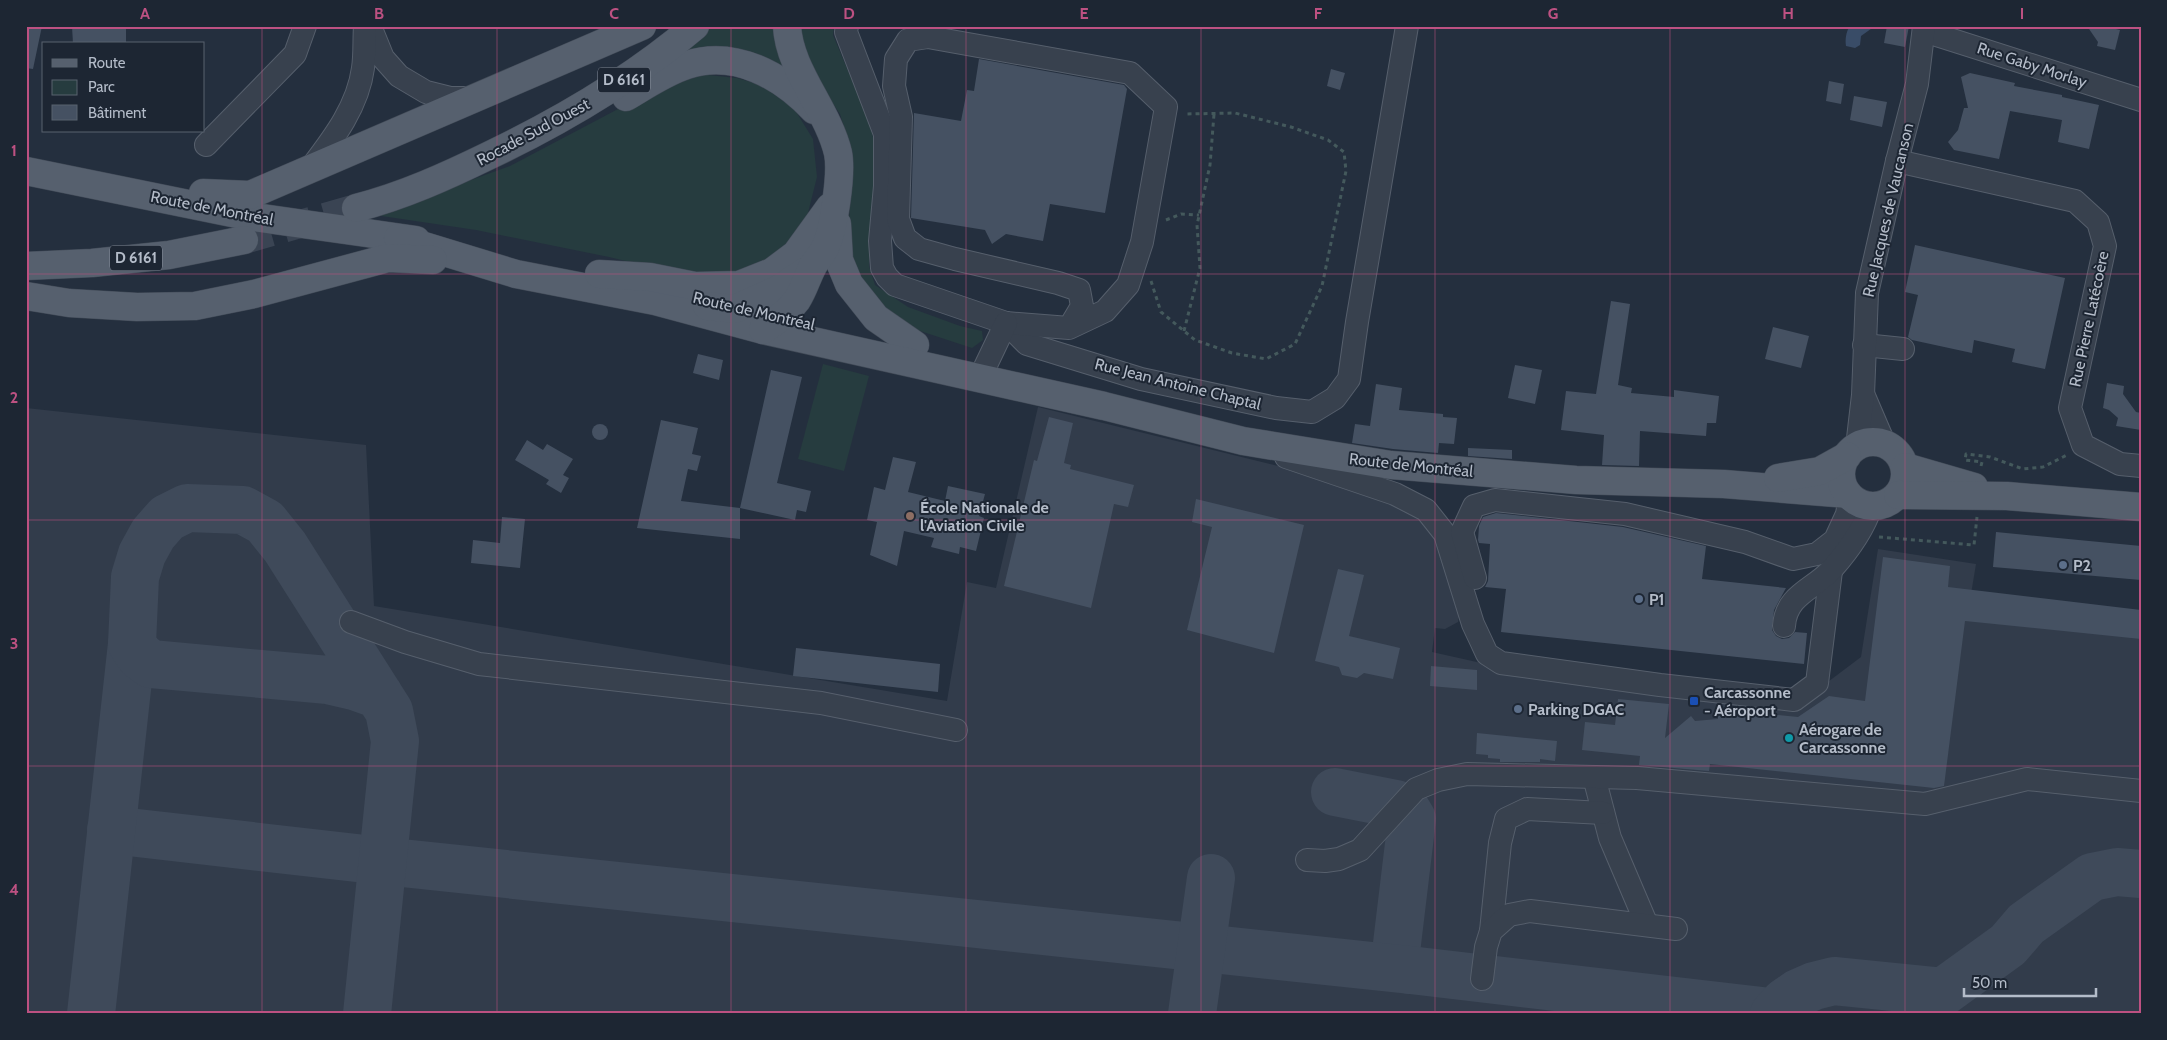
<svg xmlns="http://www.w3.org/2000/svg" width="2167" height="1040" font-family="Cabin,sans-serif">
<rect width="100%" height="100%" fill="#242f3e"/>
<!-- airport -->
<path fill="#323c4b" d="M 1038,407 L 1327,478 L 1409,507 L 1440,539 L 1460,610 L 1458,622 L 1445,629 L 1435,628 L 1432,652 L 1593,688 L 1792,709 L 1861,657 L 1878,549 L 1976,564 L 1971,594 L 2141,612 L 2141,1014 L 26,1014 L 26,408 L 366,445 L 374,606 L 947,701 L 967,582 L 996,588 Z"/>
<!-- green -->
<g fill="#263c3f">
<path d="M 710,26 L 777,26 L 785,74 L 665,62 Z"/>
<path d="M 796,26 L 834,26 L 833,35 L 869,121 L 876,149 L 869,266 L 875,285 L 908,307 L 960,326 L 982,331 L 983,340 L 972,348 L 905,326 L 882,314 L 849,258 L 849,219 L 853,166 L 849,143 L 840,114 L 809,68 Z"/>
<path d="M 699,74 L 737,78 L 772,88 L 795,110 L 813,139 L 817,177 L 807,217 L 800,236 L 755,270 L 692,277 L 609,257 L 476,230 L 368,214 L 446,189 L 510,166 L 656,89 Z"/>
<path d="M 823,364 L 869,376 L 844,471 L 798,459 Z"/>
</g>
<!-- water -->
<path fill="#394c67" d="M 1850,26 L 1875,26 L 1861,36 L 1860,45 L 1855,48 L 1846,46 C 1845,40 1846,31 1850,26 Z"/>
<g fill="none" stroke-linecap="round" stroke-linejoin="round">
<!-- taxiway -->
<g stroke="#3f4a5a" stroke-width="48">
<path d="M 1335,792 L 1396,804 L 1406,809 L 1412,819 L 1396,952 L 1398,961 L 1410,970"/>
<path d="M 111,830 L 383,861 L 1410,970 L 1787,1014"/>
<path d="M 91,1014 L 132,644"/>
<path d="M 367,1014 L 395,741 L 389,711 L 285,547 L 265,522 L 243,510 L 187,508 L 167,518 L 153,534 L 142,554 L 135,577 L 132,644 L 140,656 L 151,664 L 328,680 L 354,686 L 379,695"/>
<path d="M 1192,1014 L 1211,878"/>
<path d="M 1774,1014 L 1785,1002 L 1798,993 L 1814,986 L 1834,981 L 1943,992 L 2008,945 L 2026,924 L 2092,877 L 2117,872 L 2141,874"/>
</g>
</g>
<!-- building -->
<g fill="#455162">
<path d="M 26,26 L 42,26 L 33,69 L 26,68 Z"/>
<path d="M 72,26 L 126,26 L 126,44 L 73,44 Z"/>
<path d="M 1887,26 L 1909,26 L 1905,47 L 1884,43 Z"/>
<path d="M 2087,26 L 2113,26 L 2112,28 L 2120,30 L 2115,50 L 2097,46 L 2098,42 Z"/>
<path d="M 979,59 L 1124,85 L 1127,89 L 1105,213 L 1050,204 L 1043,241 L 1006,234 L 992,244 L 985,230 L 911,218 L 914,113 L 961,121 L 967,90 L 974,91 Z"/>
<path d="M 1331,69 L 1345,73 L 1340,90 L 1327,86 Z"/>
<path d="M 1970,73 L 2015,83 L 2014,86 L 2062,95 L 2062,97 L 2099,105 L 2089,149 L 2058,142 L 2062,120 L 2010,111 L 1999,159 L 1954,150 L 1948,142 L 1958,130 L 1964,108 L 1968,108 L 1961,77 Z"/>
<path d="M 1829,81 L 1844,84 L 1841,104 L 1826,101 Z"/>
<path d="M 1854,96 L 1887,102 L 1882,127 L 1850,120 Z"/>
<path d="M 1915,245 L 2065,278 L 2045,369 L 2012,362 L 2015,349 L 1974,340 L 1972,353 L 1912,340 L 1908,337 L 1918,295 L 1905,292 Z"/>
<path d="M 1611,301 L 1630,304 L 1618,385 L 1632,388 L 1631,393 L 1674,397 L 1674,390 L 1719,396 L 1716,423 L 1707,423 L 1706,436 L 1640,431 L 1639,466 L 1602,465 L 1604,435 L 1561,430 L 1566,391 L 1596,394 Z"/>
<path d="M 1773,327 L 1809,336 L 1801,368 L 1765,359 Z"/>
<path d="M 698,354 L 723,360 L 719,380 L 693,373 Z"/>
<path d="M 1515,365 L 1542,370 L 1535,404 L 1508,398 Z"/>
<path d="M 771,370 L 802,377 L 777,483 L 811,491 L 806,512 L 797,510 L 795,520 L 740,508 Z"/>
<path d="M 2107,383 L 2124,386 L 2123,394 L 2136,412 L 2141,413 L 2141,430 L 2116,426 L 2118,418 L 2109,410 L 2103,408 Z"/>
<path d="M 1376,384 L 1402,388 L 1399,410 L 1443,414 L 1443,417 L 1457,418 L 1454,444 L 1439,443 L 1438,453 L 1393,449 L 1352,443 L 1355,424 L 1370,426 Z"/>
<path d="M 1049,417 L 1073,423 L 1064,463 L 1071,465 L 1070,469 L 1134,485 L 1128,507 L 1114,504 L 1091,608 L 1004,586 L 1034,460 L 1037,461 Z"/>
<path d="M 661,420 L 698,428 L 692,454 L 701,456 L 697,471 L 688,469 L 681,501 L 740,508 L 740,539 L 637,528 Z"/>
<circle cx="600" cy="432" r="8"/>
<path d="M 527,440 L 543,450 L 547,444 L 573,459 L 563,475 L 569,478 L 561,493 L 546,484 L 549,480 L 515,460 Z"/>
<path d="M 1468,448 L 1512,450 L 1512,459 L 1468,456 Z"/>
<path d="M 893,457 L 916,462 L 908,492 L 945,501 L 948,486 L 985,494 L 979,516 L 984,518 L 976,551 L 960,547 L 959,554 L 931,547 L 934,538 L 904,531 L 897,566 L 870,555 L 877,522 L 867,520 L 874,487 L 885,490 Z"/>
<path d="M 1196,499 L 1304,525 L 1274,653 L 1187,630 L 1212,527 L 1192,522 Z"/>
<path d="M 1496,513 L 1623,527 L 1706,546 L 1702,579 L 1786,588 L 1774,610 L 1772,630 L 1776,636 L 1782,639 L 1789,638 L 1795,632 L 1807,633 L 1804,664 L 1501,632 L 1506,589 L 1485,587 L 1488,581 L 1490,544 L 1479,543 L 1478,540 L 1479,526 L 1483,517 Z"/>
<path d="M 502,517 L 525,519 L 520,568 L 471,563 L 473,540 L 500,543 Z"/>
<path d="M 1996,532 L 2141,546 L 2141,580 L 1993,567 Z"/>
<path d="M 1883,557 L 1950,566 L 1948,587 L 2141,610 L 2141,639 L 1965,621 L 1944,786 L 1934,788 L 1710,764 L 1709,771 L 1639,765 L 1640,756 L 1582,750 L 1585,722 L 1615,725 L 1618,699 L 1669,704 L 1665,738 L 1691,716 L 1695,721 L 1718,719 L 1718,709 L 1744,708 L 1746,708 L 1747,712 L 1798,717 L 1829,696 L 1865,701 Z"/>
<path d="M 1338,569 L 1364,575 L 1349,636 L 1400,648 L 1393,679 L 1364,673 L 1357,678 L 1342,675 L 1339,667 L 1315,661 Z"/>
<path d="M 796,648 L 940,664 L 938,692 L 793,676 Z"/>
<path d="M 1431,666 L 1477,670 L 1477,690 L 1430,686 Z"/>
<path d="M 1477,733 L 1557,741 L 1555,761 L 1540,759 L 1540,762 L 1500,762 L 1500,759 L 1488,758 L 1488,755 L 1476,754 Z"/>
</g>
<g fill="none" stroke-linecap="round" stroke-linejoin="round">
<!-- major-tunnel -->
<path stroke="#3a4453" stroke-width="28" stroke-dasharray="28 14" stroke-linecap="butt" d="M 244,240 L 356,208"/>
<!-- minor casing -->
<g stroke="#565f6c" stroke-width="24">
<g id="minor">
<path d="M 370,26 L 383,58 L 399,76 L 426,92 L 450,98 L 474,98"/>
<path d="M 847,26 L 846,32 L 885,134 L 885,186 L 880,241 L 882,268 L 887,277 L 895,285 L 1006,323 L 1027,344 L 1141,379 L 1276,408 L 1312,412 L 1335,398 L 1349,379 L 1357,322 L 1407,26"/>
<path d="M 1924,31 L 2141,100"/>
<path d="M 206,145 L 295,54 L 305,26"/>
<path d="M 1897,161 L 2075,201 L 2098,222 L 2105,246 L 2070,408 L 2083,445 L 2120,464 L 2141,466"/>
<path d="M 310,169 C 332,140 358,107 363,68 C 365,55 364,40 365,26"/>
<path d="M 1006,323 L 1069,328 L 1105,311 L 1128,285 L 1142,242 L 1166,107 L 1130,73 L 928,37 L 908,40 L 896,59 L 894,86 L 901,117 L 898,219 L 905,238 L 919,249 L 955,259 L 1058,283 L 1079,290 L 1082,306 L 1069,328"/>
<path d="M 1864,345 L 1903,349"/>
<path d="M 985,367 L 1006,323"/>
<path d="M 1864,396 L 1885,445"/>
<path d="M 1857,447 L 1863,395 L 1867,293 L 1897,161 L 1917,84 L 1924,26"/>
<path d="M 1286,457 L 1395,494 L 1426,510 L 1445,534 L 1473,624 L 1481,641 L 1487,654 L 1501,663 L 1660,685 L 1794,700 L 1817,683 L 1831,571"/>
<path d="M 1475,578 L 1462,532 L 1474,506 L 1495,500 L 1625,514 L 1745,542 L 1793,559 L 1817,554 L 1835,540 L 1847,514 L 1850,496"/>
<path d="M 351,622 L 405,642 L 479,664 L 821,703 L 956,730"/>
<path d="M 1784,626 C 1786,594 1815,589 1832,569 C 1847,552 1864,528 1871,507"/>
<path d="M 1594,777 L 1610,838 L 1647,925"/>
<path d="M 1307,860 L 1325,861 L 1339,859 L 1360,850 L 1416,789 L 1438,780 L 1467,774 L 1637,778 L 1925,804 L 2027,779 L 2141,791"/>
<path d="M 1491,931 L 1500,843 L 1506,819 L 1527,809 L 1603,813"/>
<path d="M 1482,979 L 1486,947 L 1491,931 L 1509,915 L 1530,911 L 1676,929"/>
</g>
</g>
<!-- major casing -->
<g stroke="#414a57" stroke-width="29">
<g id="major">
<path d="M 626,97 C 645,86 665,72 687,65 C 735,49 782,76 814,110"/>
<path d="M 26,171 L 247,216 L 416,240"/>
<path d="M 203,193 L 250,195 L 642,26"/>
<path d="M 356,208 C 403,196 447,176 490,155 C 563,120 633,79 695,26"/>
<path d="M 837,224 L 839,260 L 849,284 L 876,318 L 915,345"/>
<path d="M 398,238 L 516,274 L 655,301 L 763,330 L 1104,406 L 1243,441 L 1391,465 L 1576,480 L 1724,484 L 1848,494"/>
<path d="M 26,266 L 92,263 L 169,255 L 244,240"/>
<path d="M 599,274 L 650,277 L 695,286 L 739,285 L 772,272 L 796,254 L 830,207"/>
<path d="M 26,296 L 69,303 L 137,307 L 195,306 L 254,294 L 388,258 L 433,260"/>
<path d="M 707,306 L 735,309 L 779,289 L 804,272"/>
<path d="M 763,330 C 775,322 788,312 797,300 C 804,289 807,277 813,266 C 816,260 821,256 824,250 C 834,231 842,173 838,153 C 828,110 789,70 787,26"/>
<circle cx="1873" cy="474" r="32"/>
<path d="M 1905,467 L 1974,487"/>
<path d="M 1778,478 L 1820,471 L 1847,456"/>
<path d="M 1898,495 L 2007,496 L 2141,507"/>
</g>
</g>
<!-- path -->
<g stroke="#44595c" stroke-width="3" stroke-dasharray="4 4" stroke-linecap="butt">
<path d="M 1166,220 L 1181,214 L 1199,215"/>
<path d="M 1151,281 L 1161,312 L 1195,340 L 1232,353 L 1266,359 L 1295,344 L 1322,286 L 1346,171 L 1344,152 L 1328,140 L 1291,127 L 1235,113 L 1185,114"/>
<path d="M 1184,331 L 1200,268 L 1197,225 L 1210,165 L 1214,114"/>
<path d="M 1981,466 L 1982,462 L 1965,460 L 1966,454 L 1990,457 L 2023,469 L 2043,467 L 2067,455"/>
<path d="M 1879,537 L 1974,545 L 1977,517"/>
</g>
<!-- minor -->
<use href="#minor" stroke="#38414e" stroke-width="22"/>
<!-- major -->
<use href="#major" stroke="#56606e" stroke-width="28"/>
</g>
<!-- grid -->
<path fill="none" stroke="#bd5182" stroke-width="1" stroke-opacity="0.55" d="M 262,26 L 262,1014M 497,26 L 497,1014M 731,26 L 731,1014M 966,26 L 966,1014M 1201,26 L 1201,1014M 1435,26 L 1435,1014M 1670,26 L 1670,1014M 1905,26 L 1905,1014M 26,274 L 2141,274M 26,520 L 2141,520M 26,766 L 2141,766"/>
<!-- markers -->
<circle fill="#8d6e63" stroke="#1d2633" stroke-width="2" cx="910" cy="516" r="5"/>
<g fill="#5c6f8a" stroke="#1d2633" stroke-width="2">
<circle cx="2063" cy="565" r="5"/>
<circle cx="1639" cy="599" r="5"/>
<circle cx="1518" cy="709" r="5"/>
</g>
<rect fill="#1a4fb4" stroke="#1d2633" stroke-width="2" x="1689" y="696" width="10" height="10" rx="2.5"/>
<circle fill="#0f9aa8" stroke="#1d2633" stroke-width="2" cx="1789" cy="738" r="5"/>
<g text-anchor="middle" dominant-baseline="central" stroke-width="4" stroke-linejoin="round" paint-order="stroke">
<!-- shield labels -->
<g fill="#1d2633" stroke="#878f9c" stroke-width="1">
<rect x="598" y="67.5" width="52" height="25" rx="4"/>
<rect x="110" y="245.5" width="52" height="25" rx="4"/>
</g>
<g font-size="15" font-weight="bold" fill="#b4bcc9">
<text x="624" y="80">D 6161</text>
<text x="136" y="258">D 6161</text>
</g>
<!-- street labels -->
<g font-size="16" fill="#b4bcc9" stroke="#1d2633">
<text transform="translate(2032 65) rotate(18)">Rue Gaby Morlay</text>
<text transform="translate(533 132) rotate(-28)">Rocade Sud Ouest</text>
<text transform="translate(212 208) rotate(11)">Route de Montréal</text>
<text transform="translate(1888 210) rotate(-77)">Rue Jacques de Vaucanson</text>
<text transform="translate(754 311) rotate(13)">Route de Montréal</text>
<text transform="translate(2089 319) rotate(-78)">Rue Pierre Latécoère</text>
<text transform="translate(1178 384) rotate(14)">Rue Jean Antoine Chaptal</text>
<text transform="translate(1411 465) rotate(6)">Route de Montréal</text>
</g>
<!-- poi labels -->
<g font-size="16" font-weight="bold" fill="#b4bcc9" stroke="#1d2633" text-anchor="start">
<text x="920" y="507">École Nationale de<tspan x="920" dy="18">l'Aviation Civile</tspan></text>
<text x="2073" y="565">P2</text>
<text x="1649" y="599">P1</text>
<text x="1704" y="692">Carcassonne<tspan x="1704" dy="18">- Aéroport</tspan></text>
<text x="1528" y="709">Parking DGAC</text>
<text x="1799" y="729">Aérogare de<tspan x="1799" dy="18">Carcassonne</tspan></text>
</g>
</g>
<!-- border -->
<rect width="2167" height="1040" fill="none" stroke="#1d2633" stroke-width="55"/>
<!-- legend -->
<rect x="42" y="42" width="162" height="90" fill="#1d2633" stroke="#59626f"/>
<rect x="52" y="59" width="25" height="8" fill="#56606e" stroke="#59626f"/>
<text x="88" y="68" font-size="15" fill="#b4bcc9">Route</text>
<rect x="52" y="80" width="25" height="15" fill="#263c3f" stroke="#59626f"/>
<text x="88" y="92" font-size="15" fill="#b4bcc9">Parc</text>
<rect x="52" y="105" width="25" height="15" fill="#455162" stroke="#59626f"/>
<text x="88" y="118" font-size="15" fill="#b4bcc9">Bâtiment</text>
<!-- scale -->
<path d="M1964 988v8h132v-8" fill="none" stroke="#b4bcc9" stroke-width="2.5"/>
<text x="1972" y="988" font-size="15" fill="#b4bcc9" stroke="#1d2633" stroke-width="4" paint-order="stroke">50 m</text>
<rect x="28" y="28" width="2112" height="984" fill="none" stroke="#bd5182" stroke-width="2"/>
<g font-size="16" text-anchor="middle" font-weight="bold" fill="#bd5182">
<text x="145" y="19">A</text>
<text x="379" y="19">B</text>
<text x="614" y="19">C</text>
<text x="849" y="19">D</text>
<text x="1084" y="19">E</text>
<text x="1318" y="19">F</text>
<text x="1553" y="19">G</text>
<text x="1788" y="19">H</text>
<text x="2022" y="19">I</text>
<text x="14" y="156">1</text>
<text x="14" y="403">2</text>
<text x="14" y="649">3</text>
<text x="14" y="895">4</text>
</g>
</svg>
